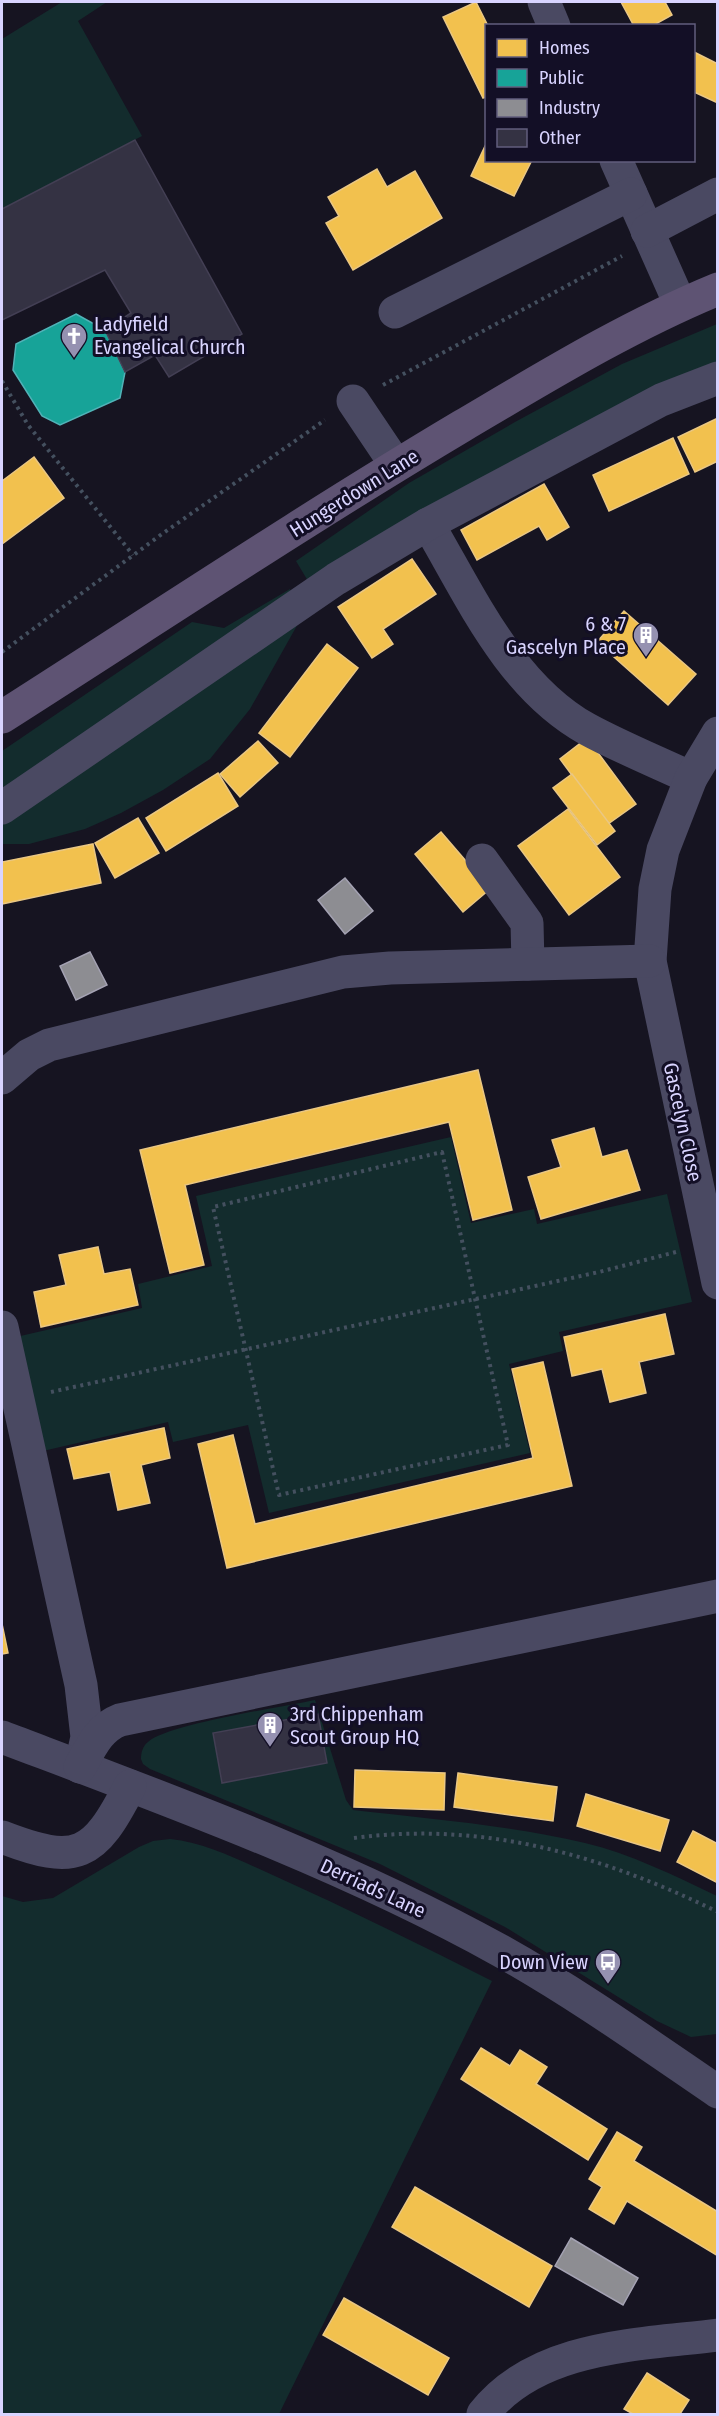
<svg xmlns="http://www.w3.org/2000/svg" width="719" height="2416" font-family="'Fira Sans Condensed',sans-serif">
<rect width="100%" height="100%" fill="#161421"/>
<!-- green -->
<g fill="#132c2d">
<path d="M 62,2 L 107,2 L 78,21 L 142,136 L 2,209 L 2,39 Z"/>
<path d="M 717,324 L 717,370 L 311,586 L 296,561 L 409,483 L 515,422 L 622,364 Z"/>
<path d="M 290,589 L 299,622 L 250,709 L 210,759 L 163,790 L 121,813 L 85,829 L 29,844 L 2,844 L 2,751 L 192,622 L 224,628 Z"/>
<path d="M 451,1137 L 471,1223 L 534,1209 L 537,1224 L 667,1194 L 692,1302 L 559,1332 L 563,1351 L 509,1364 L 530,1453 L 269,1513 L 248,1425 L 173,1442 L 168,1422 L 43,1451 L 16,1337 L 142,1308 L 138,1284 L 212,1266 L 196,1196 Z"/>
<path d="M 315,1700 L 346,1800 L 353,1810 C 430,1819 509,1825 585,1843 C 631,1854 675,1876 717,1896 L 717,2034 L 691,2037 L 657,2021 L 505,1927 L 380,1864 L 150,1769 L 143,1764 L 141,1759 C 141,1752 143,1746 148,1742 C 168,1724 283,1707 315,1700 Z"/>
<path d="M 170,1839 C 208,1843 243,1862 277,1877 C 350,1910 421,1945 492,1981 L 279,2414 L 2,2414 L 2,1896 L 23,1902 L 53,1898 L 139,1847 L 153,1841 Z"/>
</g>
<!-- homes -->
<g fill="#f2c14e" stroke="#eac783" stroke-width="1.5">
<path d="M 476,2 L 488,26 L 486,97 L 483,98 L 443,17 Z"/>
<path d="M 621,2 L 665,2 L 672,15 L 652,26 L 634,26 Z"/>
<path d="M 694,52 L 718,64 L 718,103 L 694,92 Z"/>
<path d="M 486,144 L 486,160 L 532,160 L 514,196 L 471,176 Z"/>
<path d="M 377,169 L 387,187 L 415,171 L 442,218 L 353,270 L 326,223 L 339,216 L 328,197 Z"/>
<path d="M 718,418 L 718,461 L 695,472 L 678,437 Z"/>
<path d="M 673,438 L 689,474 L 609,511 L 593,475 Z"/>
<path d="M 34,457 L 64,498 L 2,544 L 2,481 Z"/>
<path d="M 544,484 L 569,527 L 547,540 L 539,526 L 477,560 L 461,530 Z"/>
<path d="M 412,559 L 436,594 L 383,629 L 393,644 L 372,658 L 338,607 Z"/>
<path d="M 624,611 L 696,674 L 668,705 L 597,642 Z"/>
<path d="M 327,644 L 358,668 L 290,757 L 259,733 Z"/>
<path d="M 587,738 L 636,804 L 608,824 L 560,759 Z"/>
<path d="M 258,741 L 278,763 L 240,797 L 220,774 Z"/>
<path d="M 218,773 L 238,806 L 166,851 L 146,818 Z"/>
<path d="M 572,774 L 615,831 L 597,845 L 553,788 Z"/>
<path d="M 568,809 L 620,877 L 569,915 L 518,846 Z"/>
<path d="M 138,818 L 159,853 L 115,878 L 95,843 Z"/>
<path d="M 441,832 L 490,889 L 463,912 L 415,854 Z"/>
<path d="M 93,844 L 101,883 L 2,904 L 2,862 Z"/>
<path d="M 478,1070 L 512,1210 L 473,1220 L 449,1122 L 185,1185 L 204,1265 L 170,1273 L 140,1150 Z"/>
<path d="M 594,1128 L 602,1157 L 627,1150 L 640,1190 L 541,1219 L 528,1177 L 561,1167 L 552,1140 Z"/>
<path d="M 98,1247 L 104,1274 L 130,1269 L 138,1305 L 41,1327 L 34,1292 L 66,1285 L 59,1255 Z"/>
<path d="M 665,1314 L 674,1354 L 639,1362 L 646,1393 L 610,1402 L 602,1369 L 572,1376 L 564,1337 Z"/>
<path d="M 543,1362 L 572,1486 L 227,1568 L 198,1444 L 233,1435 L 255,1524 L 533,1458 L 512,1369 Z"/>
<path d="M 164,1428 L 170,1458 L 141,1465 L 150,1503 L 118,1510 L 110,1472 L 74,1479 L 67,1449 Z"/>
<path d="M 2,1624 L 8,1653 L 2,1654 Z"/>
<path d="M 355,1770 L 445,1773 L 444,1810 L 354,1807 Z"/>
<path d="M 458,1773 L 557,1787 L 553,1821 L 454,1807 Z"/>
<path d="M 586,1794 L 669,1820 L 660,1851 L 577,1826 Z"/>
<path d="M 693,1831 L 718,1844 L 718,1883 L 677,1862 Z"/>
<path d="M 481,2048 L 510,2066 L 520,2050 L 547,2067 L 536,2084 L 607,2129 L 588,2160 L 461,2079 Z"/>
<path d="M 617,2132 L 642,2147 L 634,2161 L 718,2212 L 718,2256 L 627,2201 L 614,2224 L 589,2209 L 602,2187 L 589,2179 Z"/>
<path d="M 415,2187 L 552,2266 L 529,2307 L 392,2227 Z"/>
<path d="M 344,2298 L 449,2358 L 428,2395 L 323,2335 Z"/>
<path d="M 647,2373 L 689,2400 L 680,2414 L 633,2414 L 624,2409 Z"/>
</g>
<!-- public -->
<path fill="#17a398" stroke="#51b2b7" stroke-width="1.5" d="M 76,314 L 105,330 L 125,372 L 120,398 L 60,425 L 42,416 L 13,370 L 16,344 Z"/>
<!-- industry -->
<g fill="#8d8d92" stroke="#a4a2b3" stroke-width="1.5">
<path d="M 345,878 L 373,911 L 345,934 L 318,900 Z"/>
<path d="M 90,952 L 107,985 L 76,1000 L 60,966 Z"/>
<path d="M 571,2238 L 638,2278 L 623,2305 L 555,2266 Z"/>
</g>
<!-- building -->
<g fill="#343243" stroke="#433f54" stroke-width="1.5">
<path d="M 135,140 L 242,334 L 169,377 L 155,355 L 125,372 L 105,330 L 131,313 L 105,270 L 2,320 L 2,209 Z"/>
<path d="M 318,1714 L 327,1763 L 222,1783 L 213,1733 Z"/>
</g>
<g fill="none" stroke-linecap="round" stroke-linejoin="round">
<!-- path -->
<g stroke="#44505f" stroke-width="4" stroke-dasharray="3 4.5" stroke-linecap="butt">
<path d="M 2,381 L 28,425 L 133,555"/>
<path d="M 383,385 L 622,256"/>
<path d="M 2,652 L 162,534 L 325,420"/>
<path d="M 442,1152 L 508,1445 L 279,1495 L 213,1207 Z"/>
<path d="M 51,1392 L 599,1272 L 676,1252"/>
<path d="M 354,1838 C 485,1821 601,1855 718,1912"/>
</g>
<!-- minor -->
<g stroke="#4a4962" stroke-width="33">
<path d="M 544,2 L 554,26"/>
<path d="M 616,160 L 680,304"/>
<path d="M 647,231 L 718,194"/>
<path d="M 395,312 L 631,194"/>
<path d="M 353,401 L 396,465"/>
<path d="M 428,524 C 471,597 510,686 587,729 C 620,747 657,762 691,778"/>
<path d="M 718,733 L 691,778 L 663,850 L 655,889 L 650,961 L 718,1283"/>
<path d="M 2,808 L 336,579 L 428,524 L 661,400 L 718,378"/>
<path d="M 482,860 L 527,923 L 528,964"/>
<path d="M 2,1078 L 29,1055 L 49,1045 L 343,972 L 390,968 L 650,961"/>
<path d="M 2,1327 L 81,1685 L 87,1737 L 82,1760"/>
<path d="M 2,1737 C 171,1801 342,1863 501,1951 C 576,1993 646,2043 718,2092"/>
<path d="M 80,1767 C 91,1747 99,1728 120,1720 L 718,1596"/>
<path d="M 2,1837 C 77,1866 94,1857 130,1786"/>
<path d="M 483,2414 C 537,2345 638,2345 718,2335"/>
</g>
<!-- major -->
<path stroke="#5e5373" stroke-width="33" d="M 2,717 C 154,620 306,519 462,426 C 545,377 628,326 718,289"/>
</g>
<!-- icons -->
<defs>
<g id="church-pin" transform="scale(1.35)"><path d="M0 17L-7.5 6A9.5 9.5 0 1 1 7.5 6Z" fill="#9591b1" stroke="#130f26"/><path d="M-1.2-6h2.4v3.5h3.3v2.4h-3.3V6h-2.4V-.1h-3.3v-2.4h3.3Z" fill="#fff"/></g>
<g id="building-pin" transform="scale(1.35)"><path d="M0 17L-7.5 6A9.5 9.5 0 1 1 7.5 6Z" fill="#9591b1" stroke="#130f26"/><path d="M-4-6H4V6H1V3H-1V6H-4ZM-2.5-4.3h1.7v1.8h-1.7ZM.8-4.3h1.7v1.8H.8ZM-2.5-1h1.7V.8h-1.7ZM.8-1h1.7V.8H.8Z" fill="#fff"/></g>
<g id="bus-pin" transform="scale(1.35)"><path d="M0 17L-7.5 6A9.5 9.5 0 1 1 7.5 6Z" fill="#9591b1" stroke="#130f26"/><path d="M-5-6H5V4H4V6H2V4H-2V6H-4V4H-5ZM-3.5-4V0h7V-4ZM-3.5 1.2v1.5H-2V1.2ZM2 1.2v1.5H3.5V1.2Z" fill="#fff"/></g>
</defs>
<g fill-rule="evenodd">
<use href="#church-pin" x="74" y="336"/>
<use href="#building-pin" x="646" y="635"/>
<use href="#building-pin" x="270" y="1725"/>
<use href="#bus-pin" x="608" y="1962"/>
</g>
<g text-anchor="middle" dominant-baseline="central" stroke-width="6" stroke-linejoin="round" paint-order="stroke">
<!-- poi labels -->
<g font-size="20" fill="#d9d4ff" stroke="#130f26" text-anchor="start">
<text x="94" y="324">Ladyfield<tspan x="94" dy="23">Evangelical Church</tspan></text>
<text x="626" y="624" text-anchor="end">6 &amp; 7<tspan x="626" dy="23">Gascelyn Place</tspan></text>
<text x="290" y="1714">3rd Chippenham<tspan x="290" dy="23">Scout Group HQ</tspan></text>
<text x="588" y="1962" text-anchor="end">Down View</text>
</g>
<!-- street labels -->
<g font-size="20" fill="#d9d4ff" stroke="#130f26">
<text transform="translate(354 493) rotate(-32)">Hungerdown Lane</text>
<text transform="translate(683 1122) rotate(78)">Gascelyn Close</text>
<text transform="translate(373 1888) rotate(25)">Derriads Lane</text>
</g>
</g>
<!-- border -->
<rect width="719" height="2416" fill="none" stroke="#d9d4ff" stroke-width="6"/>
<!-- legend -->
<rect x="485" y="24" width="210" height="138" fill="#130f26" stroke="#625e7d" stroke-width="1.5"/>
<rect x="497" y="39" width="30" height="18" fill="#f2c14e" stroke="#625e7d" stroke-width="1.5"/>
<text x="539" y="54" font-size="18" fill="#d9d4ff">Homes</text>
<rect x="497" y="69" width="30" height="18" fill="#17a398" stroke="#625e7d" stroke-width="1.5"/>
<text x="539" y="84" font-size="18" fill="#d9d4ff">Public</text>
<rect x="497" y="99" width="30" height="18" fill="#8d8d92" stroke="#625e7d" stroke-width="1.5"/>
<text x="539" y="114" font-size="18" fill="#d9d4ff">Industry</text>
<rect x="497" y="129" width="30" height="18" fill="#343243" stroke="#625e7d" stroke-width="1.5"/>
<text x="539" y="144" font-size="18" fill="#d9d4ff">Other</text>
</svg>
